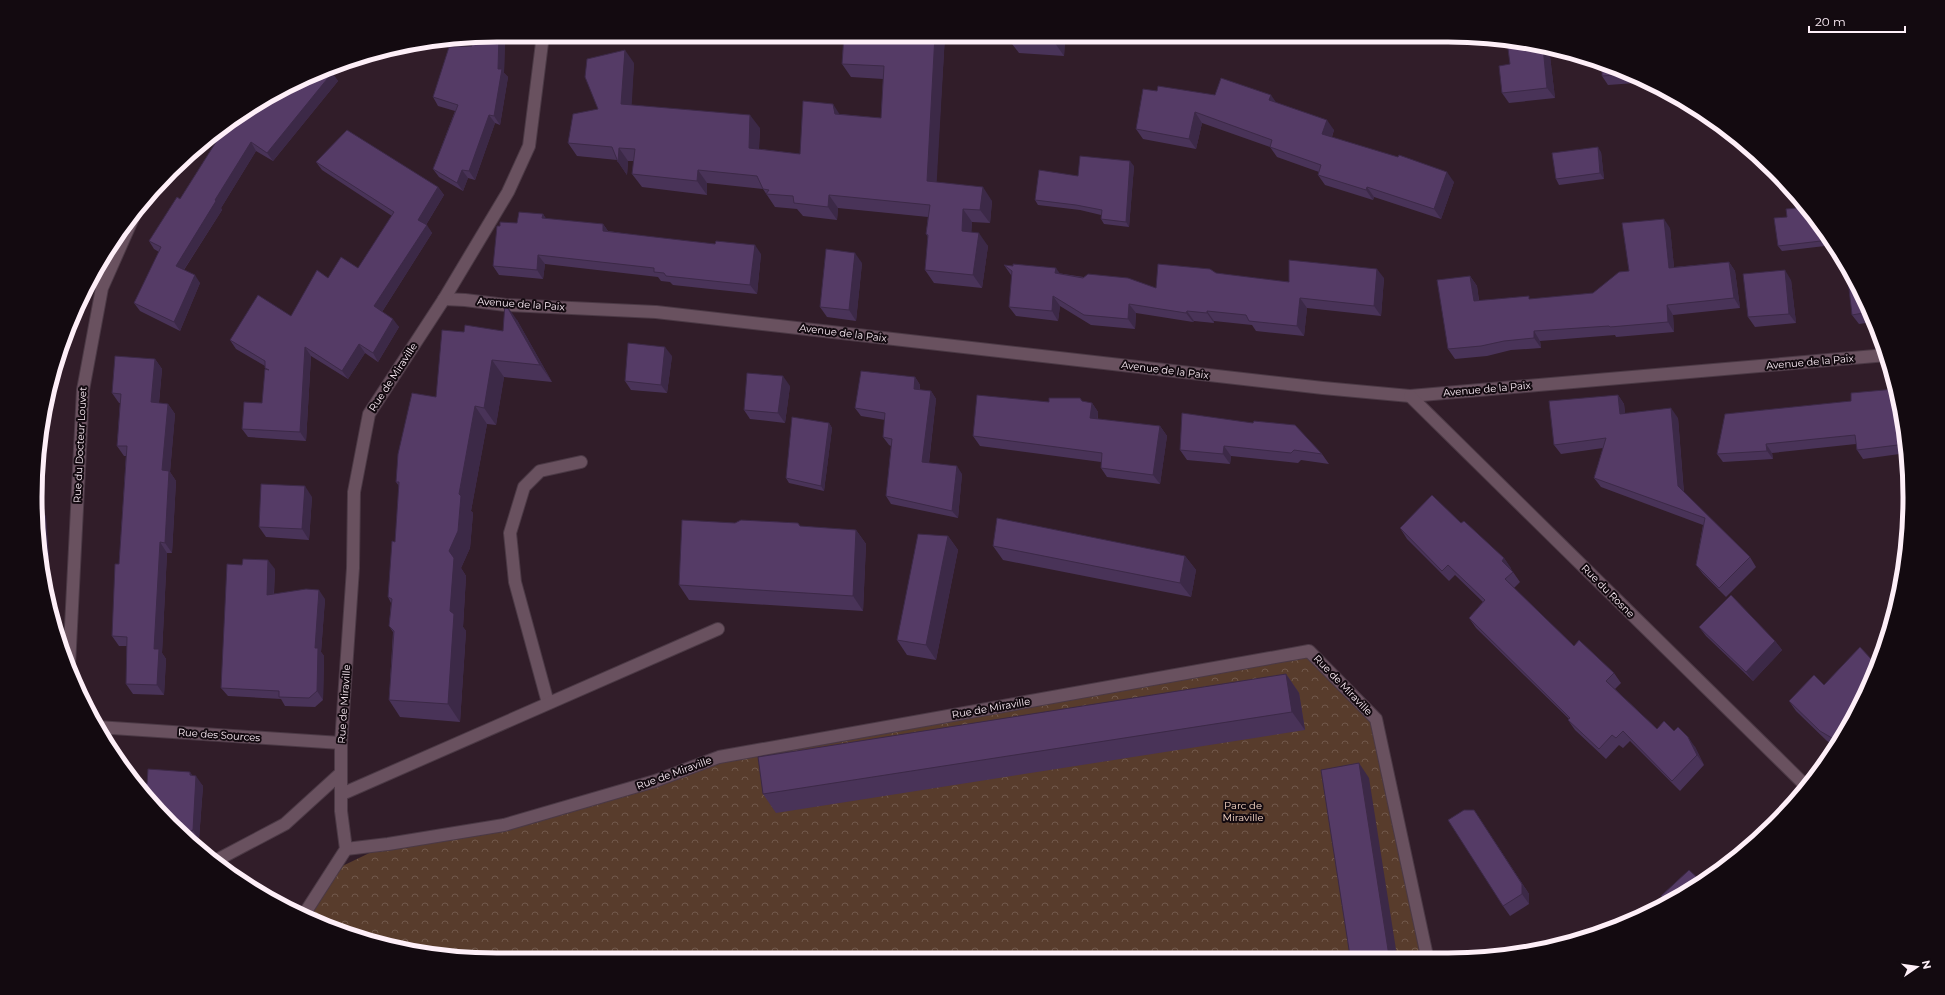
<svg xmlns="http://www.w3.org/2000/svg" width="1945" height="995" font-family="Montserrat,sans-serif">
<defs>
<pattern id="forest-crowns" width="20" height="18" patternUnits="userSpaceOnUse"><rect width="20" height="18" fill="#583c2c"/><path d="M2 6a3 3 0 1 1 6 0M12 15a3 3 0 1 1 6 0" fill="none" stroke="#71584b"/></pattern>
</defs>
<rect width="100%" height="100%" fill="#311d29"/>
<!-- forest -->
<path fill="url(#forest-crowns)" d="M 1309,651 L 1376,719 L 1427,956 L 467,959 L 378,944 L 303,916 L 330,872 L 388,844 L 504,825 L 719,757 Z"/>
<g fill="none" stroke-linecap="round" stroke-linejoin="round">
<!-- lane casing -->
<g stroke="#4b3945" stroke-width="14">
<g id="lane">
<path d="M 548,703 L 515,582 L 510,533 L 524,487 L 540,471 L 581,462"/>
<path d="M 342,794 L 718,629"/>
</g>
</g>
<!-- street casing -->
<g stroke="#4b3945" stroke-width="14">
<g id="street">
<path d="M 444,299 L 465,300 L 506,305 L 656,312 L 1323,388 L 1410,396 L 1887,355"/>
<path d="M 1410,396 L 1806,786"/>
<path d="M 69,666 L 83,390 L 102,288 L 137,209"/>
<path d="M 97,727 L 341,743"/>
<path d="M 346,849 L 388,844 L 504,825 L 655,781 L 719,757 L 1309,651 L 1376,719 L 1427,956"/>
<path d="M 215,861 L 285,824 L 341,773"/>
<path d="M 303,916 L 346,849 L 341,811 L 341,743 L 353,568 L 354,492 L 369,414 L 444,299 L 508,192 L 529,146 L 543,35"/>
</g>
</g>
<!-- lane -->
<use href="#lane" stroke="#69515f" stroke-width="12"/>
<!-- street -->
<use href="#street" stroke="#69515f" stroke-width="12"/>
</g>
<!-- wall -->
<g fill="#493358">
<path d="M 498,35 L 505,35 L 504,73 L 508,77 L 500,125 L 495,123 L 475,180 L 468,178 L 463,191 L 439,177 L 433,169 L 455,111 L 438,106 L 433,97 L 472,46 Z"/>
<path d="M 844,35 L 945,35 L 936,182 L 992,201 L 990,223 L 972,222 L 971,232 L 988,246 L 982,288 L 934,283 L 925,270 L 928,237 L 926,234 L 928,217 L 838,208 L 837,220 L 803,216 L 797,209 L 775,207 L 763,189 L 707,183 L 707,195 L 642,187 L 632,174 L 634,161 L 628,161 L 627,175 L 617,160 L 577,156 L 568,143 L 598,109 L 634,63 L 631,105 L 760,128 L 759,149 L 800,154 L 840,114 L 881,118 L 883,79 L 851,77 L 842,64 Z"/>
<path d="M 1010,36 L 1083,36 L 1083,41 L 1065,40 L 1064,56 L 1019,53 L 1009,40 Z"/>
<path d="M 1549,48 L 1555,98 L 1509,103 L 1502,93 L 1510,64 Z"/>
<path d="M 1602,64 L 1649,82 L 1608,85 L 1602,76 Z"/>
<path d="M 332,73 L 338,81 L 273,161 L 256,151 L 221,208 L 222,210 L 184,270 L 200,283 L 180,331 L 140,311 L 134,303 L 159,252 L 154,249 L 149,241 L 180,199 L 226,126 L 224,125 L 266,97 Z"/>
<path d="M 1157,91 L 1215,95 L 1276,103 L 1334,130 L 1332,137 L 1454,182 L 1441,219 L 1374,197 L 1373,200 L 1325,185 L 1318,175 L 1319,172 L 1277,157 L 1270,147 L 1202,123 L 1196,149 L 1143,139 L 1136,129 Z"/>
<path d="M 1601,152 L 1604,179 L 1559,185 L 1556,179 Z"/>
<path d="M 316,162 L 438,187 L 444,195 L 426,225 L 432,233 L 382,312 L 399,327 L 378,362 L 365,353 L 348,379 L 311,356 L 306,441 L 248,437 L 242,429 L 262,403 L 266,369 L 265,368 L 265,366 L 236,349 L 230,340 L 291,316 L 328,278 L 358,268 L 392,216 L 322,170 Z"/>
<path d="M 1134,166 L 1129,227 L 1104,224 L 1101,219 L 1101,215 L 1080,210 L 1038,205 L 1035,200 L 1078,176 Z"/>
<path d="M 1806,207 L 1823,231 L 1825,246 L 1782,251 L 1778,246 L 1787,217 Z"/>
<path d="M 543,214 L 546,219 L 603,224 L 608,231 L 761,254 L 757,294 L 673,285 L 670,282 L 661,281 L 658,277 L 545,264 L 543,279 L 499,275 L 493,266 L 500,226 L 517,223 Z"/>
<path d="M 1670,228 L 1674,267 L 1729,262 L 1735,271 L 1740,308 L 1673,315 L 1674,332 L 1616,337 L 1615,335 L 1540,341 L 1541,348 L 1511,350 L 1487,356 L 1455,359 L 1448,349 L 1470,276 L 1477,286 L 1479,300 L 1531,299 L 1593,293 L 1629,271 Z"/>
<path d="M 862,263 L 856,321 L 827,317 L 820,307 Z"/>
<path d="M 1004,265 L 1156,288 L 1216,273 L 1289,282 L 1384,278 L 1381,316 L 1307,308 L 1304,336 L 1256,331 L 1252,325 L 1214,321 L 1214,323 L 1194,321 L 1193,322 L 1136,313 L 1135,329 L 1091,325 L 1060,306 L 1058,321 L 1016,316 L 1009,307 L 1012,276 L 1011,275 Z"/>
<path d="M 1854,279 L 1873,322 L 1859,324 L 1852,315 Z"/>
<path d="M 1791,280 L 1796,323 L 1755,327 L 1748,317 Z"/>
<path d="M 517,320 L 552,382 L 504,377 L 496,425 L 487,424 L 471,511 L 473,513 L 470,548 L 461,568 L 466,576 L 463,627 L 466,631 L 460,722 L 400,717 L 389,700 L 393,632 L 389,626 L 391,603 L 388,597 L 395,542 L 399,486 L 396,482 L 436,397 L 464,332 L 503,331 Z"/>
<path d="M 672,356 L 667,393 L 631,390 L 625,381 Z"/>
<path d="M 155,359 L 162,369 L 159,403 L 168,404 L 175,414 L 170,472 L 176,481 L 172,553 L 167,553 L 162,653 L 166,659 L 164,695 L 133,694 L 126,684 L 127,646 L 119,646 L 112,636 L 119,564 L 126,456 L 124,456 L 117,446 L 120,403 L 119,403 L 112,393 Z"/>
<path d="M 915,377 L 920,385 L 920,390 L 931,391 L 936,399 L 929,463 L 962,474 L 958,518 L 891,504 L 886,496 L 891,446 L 889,445 L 883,437 L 885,420 L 861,416 L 855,408 Z"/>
<path d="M 790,386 L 785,423 L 750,419 L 744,410 Z"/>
<path d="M 1618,395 L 1624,404 L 1625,413 L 1678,418 L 1684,493 L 1750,557 L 1756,567 L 1726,597 L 1703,574 L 1696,565 L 1703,525 L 1601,487 L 1594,478 L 1603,448 L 1561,454 L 1554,445 Z"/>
<path d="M 1049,402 L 1083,402 L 1092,403 L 1098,412 L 1098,419 L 1160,426 L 1167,436 L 1160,484 L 1107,477 L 1101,468 L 1101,462 L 980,446 L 973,436 Z"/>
<path d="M 1182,413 L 1322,454 L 1329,464 L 1301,460 L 1298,463 L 1231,456 L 1230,464 L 1187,460 L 1180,450 Z"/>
<path d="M 1725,414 L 1906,437 L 1907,453 L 1863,459 L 1857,450 L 1856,444 L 1772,453 L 1773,459 L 1723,462 L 1717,454 Z"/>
<path d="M 829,423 L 832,428 L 824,491 L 789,483 L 786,478 Z"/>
<path d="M 312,497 L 309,540 L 266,537 L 259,527 Z"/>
<path d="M 1461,523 L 1504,558 L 1511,569 L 1513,572 L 1520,582 L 1514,588 L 1574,646 L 1614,673 L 1621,683 L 1615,689 L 1657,729 L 1674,731 L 1695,747 L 1704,765 L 1680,791 L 1630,741 L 1623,748 L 1619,745 L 1606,759 L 1575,730 L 1568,720 L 1569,719 L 1476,628 L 1469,618 L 1483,602 L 1455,575 L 1449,581 L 1407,539 L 1400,528 Z"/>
<path d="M 800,526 L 856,530 L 866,544 L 863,611 L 689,600 L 679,585 Z"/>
<path d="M 948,536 L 958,550 L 936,660 L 907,655 L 897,640 Z"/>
<path d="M 993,546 L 1185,556 L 1196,570 L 1191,597 L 1003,560 Z"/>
<path d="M 275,569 L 274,594 L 325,599 L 321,652 L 324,656 L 323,700 L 315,707 L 285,706 L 281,699 L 228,696 L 221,688 Z"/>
<path d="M 1699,627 L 1775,641 L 1782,650 L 1753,681 L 1706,636 Z"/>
<path d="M 1286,674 L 1299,693 L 1305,730 L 776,813 L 763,794 Z"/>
<path d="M 1824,685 L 1862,702 L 1834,745 L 1827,741 L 1796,711 L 1789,701 Z"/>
<path d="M 193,776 L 203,786 L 199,839 L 193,843 L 170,824 L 147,784 Z"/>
<path d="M 1474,810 L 1529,894 L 1529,904 L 1510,916 L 1503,906 Z"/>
<path d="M 1701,881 L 1665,902 L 1661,896 Z"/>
</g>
<!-- shaded-wall -->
<g fill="#3c2947">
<path d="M 499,35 L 505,35 L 504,73 L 508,77 L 500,125 L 494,116 L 498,69 Z"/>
<path d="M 935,35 L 945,35 L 936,194 L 927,181 Z"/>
<path d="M 1055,36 L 1062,36 L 1065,40 L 1064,56 L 1055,43 Z"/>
<path d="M 1079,36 L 1083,36 L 1083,41 Z"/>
<path d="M 1543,47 L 1549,48 L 1555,98 L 1547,88 Z"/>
<path d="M 625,50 L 634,63 L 631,118 L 621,104 Z"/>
<path d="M 332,73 L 338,81 L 273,161 L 267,153 Z"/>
<path d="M 1271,95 L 1278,105 L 1269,100 Z"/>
<path d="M 833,104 L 842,118 L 835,114 Z"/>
<path d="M 1195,112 L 1202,123 L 1196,149 L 1189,139 Z"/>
<path d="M 489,115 L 495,123 L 475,180 L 469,171 Z"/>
<path d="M 750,115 L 760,128 L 758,161 L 749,148 Z"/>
<path d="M 1327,120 L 1334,130 L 1329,144 L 1322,134 Z"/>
<path d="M 251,142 L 256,151 L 221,208 L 222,210 L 181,274 L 176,266 L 215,200 Z"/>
<path d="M 1598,147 L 1601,152 L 1604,179 L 1600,173 Z"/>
<path d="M 619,148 L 628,161 L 627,175 L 618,162 Z"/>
<path d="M 1130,161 L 1134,166 L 1129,227 L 1126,222 Z"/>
<path d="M 462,170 L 468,178 L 463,191 L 457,183 Z"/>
<path d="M 698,170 L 707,183 L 707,195 L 697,181 Z"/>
<path d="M 1447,172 L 1454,182 L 1441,219 L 1434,209 Z"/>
<path d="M 438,187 L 444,195 L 424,228 L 418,220 Z"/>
<path d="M 983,187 L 992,201 L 990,223 L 980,210 Z"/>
<path d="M 1367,187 L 1374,197 L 1373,200 L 1366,190 Z"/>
<path d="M 829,195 L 838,208 L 837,220 L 828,207 Z"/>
<path d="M 963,209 L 972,222 L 971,245 L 962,231 Z"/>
<path d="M 543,214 L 549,223 L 542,218 Z"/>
<path d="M 1664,219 L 1670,228 L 1675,277 L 1669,268 Z"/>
<path d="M 603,224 L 610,234 L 603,231 Z"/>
<path d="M 427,225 L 432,233 L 380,315 L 374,306 Z"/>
<path d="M 1819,226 L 1823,231 L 1825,246 L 1821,241 Z"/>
<path d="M 979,233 L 988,246 L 982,288 L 973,275 Z"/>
<path d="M 755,245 L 761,254 L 757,294 L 750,285 Z"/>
<path d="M 855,253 L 862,263 L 856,321 L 849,310 Z"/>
<path d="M 538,255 L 545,264 L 543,279 L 537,270 Z"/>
<path d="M 1729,262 L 1735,271 L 1740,308 L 1734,298 Z"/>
<path d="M 1056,268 L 1063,278 L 1055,273 Z"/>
<path d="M 1377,269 L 1384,278 L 1381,316 L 1374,306 Z"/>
<path d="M 1785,270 L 1791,280 L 1796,323 L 1789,314 Z"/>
<path d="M 195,275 L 200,283 L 180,331 L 174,322 Z"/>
<path d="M 1470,276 L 1477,286 L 1480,310 L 1474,301 Z"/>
<path d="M 1053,296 L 1060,306 L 1058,321 L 1052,311 Z"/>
<path d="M 1300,298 L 1307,308 L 1304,336 L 1297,326 Z"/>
<path d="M 505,303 L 517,320 L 552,382 L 540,365 Z"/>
<path d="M 1129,304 L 1136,313 L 1135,329 L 1128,319 Z"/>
<path d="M 1667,305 L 1673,315 L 1674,332 L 1668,322 Z"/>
<path d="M 1187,311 L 1194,321 L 1193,322 L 1186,313 Z"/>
<path d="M 1207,311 L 1214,321 L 1214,323 L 1207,313 Z"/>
<path d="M 393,319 L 399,327 L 378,362 L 373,353 Z"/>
<path d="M 1534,331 L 1540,341 L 1541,348 L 1534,338 Z"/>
<path d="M 359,344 L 365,353 L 348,379 L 342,371 Z"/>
<path d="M 305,347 L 311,356 L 306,441 L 300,432 Z"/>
<path d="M 665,347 L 672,356 L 667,393 L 661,385 Z"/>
<path d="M 155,359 L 162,369 L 158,412 L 151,402 Z"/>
<path d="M 492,360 L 504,377 L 496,425 L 484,408 Z"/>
<path d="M 783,376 L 790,386 L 785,423 L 778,413 Z"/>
<path d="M 915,377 L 920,385 L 919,397 L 914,389 Z"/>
<path d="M 931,391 L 936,399 L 928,470 L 922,462 Z"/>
<path d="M 1618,395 L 1624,404 L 1626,423 L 1620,414 Z"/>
<path d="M 1092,403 L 1098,412 L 1097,428 L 1090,418 Z"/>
<path d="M 168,404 L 175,414 L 170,472 L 176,481 L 172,553 L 165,543 L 162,470 Z"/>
<path d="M 475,406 L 487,424 L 471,511 L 473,513 L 470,548 L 461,568 L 466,576 L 463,627 L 466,631 L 460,722 L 448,704 L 450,611 L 449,551 Z"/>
<path d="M 1671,408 L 1678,418 L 1684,496 L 1678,486 Z"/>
<path d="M 829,423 L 832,428 L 824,491 L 821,486 Z"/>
<path d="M 42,424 L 44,427 L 41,509 L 46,516 L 49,557 L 41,567 L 39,558 L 36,467 Z"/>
<path d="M 1160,426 L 1167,436 L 1160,484 L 1153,475 Z"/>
<path d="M 1766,444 L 1772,453 L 1773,459 L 1767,451 Z"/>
<path d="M 1224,446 L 1231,456 L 1230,464 L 1223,454 Z"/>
<path d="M 957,466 L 962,474 L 958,518 L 952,511 Z"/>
<path d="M 305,486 L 312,497 L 309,540 L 302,529 Z"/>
<path d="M 856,530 L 866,544 L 863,611 L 853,596 Z"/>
<path d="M 948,536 L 958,550 L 936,660 L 926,645 Z"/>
<path d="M 160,542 L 167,553 L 162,653 L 166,659 L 164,695 L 157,685 L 154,649 Z"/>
<path d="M 1185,556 L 1196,570 L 1191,597 L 1180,583 Z"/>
<path d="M 1504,558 L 1511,568 L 1509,571 L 1502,561 Z"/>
<path d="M 268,560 L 275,569 L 273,604 L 267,595 Z"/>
<path d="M 319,590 L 325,599 L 321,652 L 324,656 L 323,700 L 317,691 L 315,648 Z"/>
<path d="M 1775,641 L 1782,650 L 1753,681 L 1746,672 Z"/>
<path d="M 1286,674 L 1299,693 L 1305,730 L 1292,712 Z"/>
<path d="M 1688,737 L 1695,747 L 1704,765 L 1697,755 Z"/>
<path d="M 1359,763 L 1369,778 L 1397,956 L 1389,956 Z"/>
<path d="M 190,772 L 196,780 L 196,776 L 203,786 L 199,839 L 193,830 L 190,775 Z"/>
<path d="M 1474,810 L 1529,894 L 1529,904 L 1522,894 Z"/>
</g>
<!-- building -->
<g fill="#553b66" stroke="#3c2947">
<path d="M 499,35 L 498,69 L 502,69 L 494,116 L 489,115 L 469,171 L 462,170 L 457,183 L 433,169 L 458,105 L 433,97 L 449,47 L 472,46 L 471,38 Z"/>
<path d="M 844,35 L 935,35 L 927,181 L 983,187 L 980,210 L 963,209 L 962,231 L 979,233 L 973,275 L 925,270 L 928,235 L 926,234 L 930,205 L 829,195 L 828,207 L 794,203 L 793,196 L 766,194 L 769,190 L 763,189 L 757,176 L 698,170 L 697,181 L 632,174 L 635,149 L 619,148 L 618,162 L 612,147 L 568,143 L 573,114 L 598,109 L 585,77 L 587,59 L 625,50 L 621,104 L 750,115 L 749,148 L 800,154 L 803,101 L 833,104 L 835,114 L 881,118 L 884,66 L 842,64 Z"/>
<path d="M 1010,36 L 1055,36 L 1055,43 L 1009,40 Z"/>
<path d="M 1507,41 L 1543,47 L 1547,88 L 1502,93 L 1499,66 L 1510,64 Z"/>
<path d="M 1602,64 L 1630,74 L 1602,76 Z"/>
<path d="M 328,69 L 332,73 L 267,153 L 251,142 L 215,200 L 216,201 L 176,266 L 195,275 L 174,322 L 134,303 L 161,247 L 149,241 L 177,197 L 180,199 L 228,123 L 266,97 Z"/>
<path d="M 1221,78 L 1271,95 L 1269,100 L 1327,120 L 1322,134 L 1398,157 L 1399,155 L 1447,172 L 1434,209 L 1367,187 L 1366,190 L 1318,175 L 1321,165 L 1270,147 L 1272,140 L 1195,112 L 1189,139 L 1136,129 L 1143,89 L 1157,91 L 1158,86 L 1215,95 Z"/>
<path d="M 347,130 L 438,187 L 418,220 L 427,225 L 374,306 L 393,319 L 373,353 L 359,344 L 342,371 L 305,347 L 300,432 L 242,429 L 244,402 L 262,403 L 265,369 L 269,370 L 265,368 L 265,361 L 230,340 L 258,295 L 291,316 L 317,270 L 328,278 L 341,257 L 358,268 L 394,212 L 316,162 Z"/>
<path d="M 1598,147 L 1600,173 L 1556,179 L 1552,153 Z"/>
<path d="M 1080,156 L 1130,161 L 1126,222 L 1101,219 L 1102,210 L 1076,205 L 1035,200 L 1039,170 L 1078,176 Z"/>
<path d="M 1806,207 L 1819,226 L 1821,241 L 1778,246 L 1774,218 L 1787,217 L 1786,209 Z"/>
<path d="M 519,212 L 543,214 L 542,218 L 603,224 L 603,231 L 715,244 L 716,241 L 755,245 L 750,285 L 666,276 L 664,273 L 654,272 L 654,268 L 538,255 L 537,270 L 493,266 L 497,226 L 500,226 L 500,222 L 517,223 Z"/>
<path d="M 1664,219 L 1669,268 L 1729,262 L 1734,298 L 1667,305 L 1668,322 L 1610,327 L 1609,326 L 1534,331 L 1534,338 L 1504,341 L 1481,346 L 1448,349 L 1437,280 L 1470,276 L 1474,301 L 1529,296 L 1529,299 L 1593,293 L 1619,272 L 1629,271 L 1622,223 Z"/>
<path d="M 826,249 L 855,253 L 849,310 L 820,307 Z"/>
<path d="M 1289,260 L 1377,269 L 1374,306 L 1300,298 L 1297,326 L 1249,321 L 1246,315 L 1207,311 L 1207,313 L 1187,311 L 1186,313 L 1129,304 L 1128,319 L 1084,315 L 1053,296 L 1052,311 L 1009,307 L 1012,271 L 1004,265 L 1013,266 L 1013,264 L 1056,268 L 1055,273 L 1083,278 L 1088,274 L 1128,278 L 1156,288 L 1158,264 L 1210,269 L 1216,273 L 1289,282 Z"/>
<path d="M 1785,270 L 1789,314 L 1748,317 L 1743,274 Z"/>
<path d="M 1854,279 L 1869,312 L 1852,315 L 1848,280 Z"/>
<path d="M 505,303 L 540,365 L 492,360 L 484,408 L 475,406 L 459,494 L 461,496 L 458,531 L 449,551 L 454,558 L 450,611 L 454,614 L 448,704 L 389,700 L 394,631 L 389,626 L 392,599 L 388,597 L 392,541 L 395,542 L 399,482 L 396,482 L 398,454 L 412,393 L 436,397 L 442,330 L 464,332 L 465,325 L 503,331 Z"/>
<path d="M 628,343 L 665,347 L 661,385 L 625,381 Z"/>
<path d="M 115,356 L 155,359 L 151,402 L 168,404 L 162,470 L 169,471 L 165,543 L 160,542 L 154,649 L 159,649 L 157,685 L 126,684 L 127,637 L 112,636 L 115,564 L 119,564 L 127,446 L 117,446 L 121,394 L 112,393 Z"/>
<path d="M 861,371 L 915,377 L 914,389 L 931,391 L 922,462 L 957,466 L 952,511 L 886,496 L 892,439 L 883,437 L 885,413 L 855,408 Z"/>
<path d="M 747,373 L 783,376 L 778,413 L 744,410 Z"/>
<path d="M 1895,389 L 1906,437 L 1906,447 L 1906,444 L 1857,450 L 1855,435 L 1766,444 L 1767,451 L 1717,454 L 1725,414 L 1851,401 L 1851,393 Z"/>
<path d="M 977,395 L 1049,402 L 1049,398 L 1080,398 L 1082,401 L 1092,403 L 1090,418 L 1160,426 L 1153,475 L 1101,468 L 1102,453 L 973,436 Z"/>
<path d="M 1618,395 L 1620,414 L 1671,408 L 1678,486 L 1750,557 L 1719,588 L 1696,565 L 1705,518 L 1594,478 L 1606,438 L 1554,445 L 1549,401 Z"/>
<path d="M 1182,413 L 1253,423 L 1254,421 L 1295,425 L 1322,454 L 1294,450 L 1291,453 L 1224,446 L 1223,454 L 1180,450 Z"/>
<path d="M 792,417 L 829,423 L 821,486 L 786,478 Z"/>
<path d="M 261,484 L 305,486 L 302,529 L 259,527 Z"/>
<path d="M 1432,495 L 1461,523 L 1464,521 L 1504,558 L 1502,561 L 1513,572 L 1505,579 L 1574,646 L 1579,640 L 1614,673 L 1606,681 L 1657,729 L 1664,721 L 1674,731 L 1678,727 L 1688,737 L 1697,755 L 1672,781 L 1623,731 L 1616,738 L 1612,735 L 1599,749 L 1568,720 L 1570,718 L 1469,618 L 1485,600 L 1448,565 L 1442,571 L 1400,528 Z"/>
<path d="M 37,507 L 39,507 L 43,548 L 39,552 Z"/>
<path d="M 997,518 L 1185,556 L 1180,583 L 993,546 Z"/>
<path d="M 682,520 L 735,523 L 741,520 L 798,523 L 800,526 L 856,530 L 853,596 L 679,585 Z"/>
<path d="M 918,534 L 948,536 L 926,645 L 897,640 Z"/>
<path d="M 243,559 L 268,560 L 267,595 L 306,589 L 319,590 L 315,648 L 318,648 L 317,691 L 309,698 L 279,697 L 279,691 L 221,688 L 227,564 L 242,565 Z"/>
<path d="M 1731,595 L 1775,641 L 1746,672 L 1699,627 Z"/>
<path d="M 1860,647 L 1872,660 L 1883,648 L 1862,702 L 1849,722 L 1832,738 L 1820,731 L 1789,701 L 1814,675 L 1824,685 Z"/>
<path d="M 1286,674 L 1292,712 L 763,794 L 758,757 Z"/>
<path d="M 1359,763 L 1389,956 L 1350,956 L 1321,770 Z"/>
<path d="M 148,769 L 190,772 L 190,775 L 196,776 L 193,830 L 183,835 L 170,824 L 136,782 L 147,784 Z"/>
<path d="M 1464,810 L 1474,810 L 1522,884 L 1522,894 L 1503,906 L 1448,820 Z"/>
<path d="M 1689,870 L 1701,881 L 1667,901 L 1661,896 Z"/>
</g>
<g text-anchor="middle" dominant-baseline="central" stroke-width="4" stroke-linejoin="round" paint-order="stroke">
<!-- street labels -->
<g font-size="10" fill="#feeff8" stroke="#130a10">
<text transform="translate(521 304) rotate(4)">Avenue de la Paix</text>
<text transform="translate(843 333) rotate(7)">Avenue de la Paix</text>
<text transform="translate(1810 362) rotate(-5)">Avenue de la Paix</text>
<text transform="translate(1165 370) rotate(7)">Avenue de la Paix</text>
<text transform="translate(393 377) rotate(-57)">Rue de Miraville</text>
<text transform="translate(1487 389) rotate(-5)">Avenue de la Paix</text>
<text transform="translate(80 445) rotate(-87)">Rue du Docteur Louvet</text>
<text transform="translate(1608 591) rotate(45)">Rue du Rosne</text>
<text transform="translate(1343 685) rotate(46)">Rue de Miraville</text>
<text transform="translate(344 704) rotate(-86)">Rue de Miraville</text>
<text transform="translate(991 708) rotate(-10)">Rue de Miraville</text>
<text transform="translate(219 735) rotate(4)">Rue des Sources</text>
<text transform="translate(674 773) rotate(-20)">Rue de Miraville</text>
</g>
<!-- park labels -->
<g font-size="10" fill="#fadac9" stroke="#130a10">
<text x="1243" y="805">Parc de<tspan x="1243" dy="12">Miraville</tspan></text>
</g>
</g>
<!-- crop -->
<path d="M0 0H1945V995H0ZM497 42H1448A455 455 0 0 1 1903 497V498A455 455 0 0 1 1448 953H497A455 455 0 0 1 42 498V497A455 455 0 0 1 497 42Z" fill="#130a10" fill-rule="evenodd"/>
<path fill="none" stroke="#feeff8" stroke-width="5" d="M497 42H1448A455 455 0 0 1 1903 497V498A455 455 0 0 1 1448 953H497A455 455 0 0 1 42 498V497A455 455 0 0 1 497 42Z"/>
<!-- north arrow -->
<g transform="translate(1917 967) rotate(77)" stroke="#130a10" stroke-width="3" paint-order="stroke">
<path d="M0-3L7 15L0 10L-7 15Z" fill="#feeff8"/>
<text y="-6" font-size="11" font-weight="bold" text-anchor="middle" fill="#feeff8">N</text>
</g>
<!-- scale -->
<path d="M1809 26v6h96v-6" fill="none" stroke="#feeff8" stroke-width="2"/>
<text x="1815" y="26" font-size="12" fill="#feeff8" stroke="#130a10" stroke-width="3" paint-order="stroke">20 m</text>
</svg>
